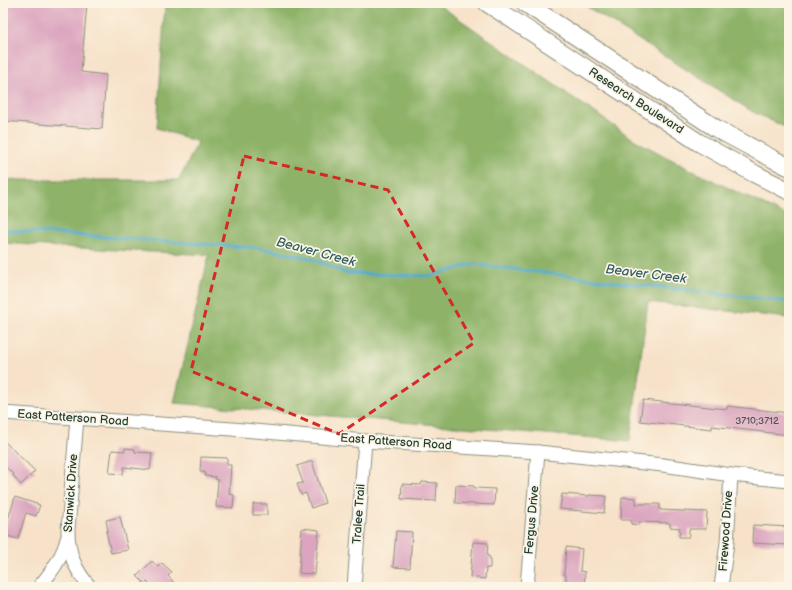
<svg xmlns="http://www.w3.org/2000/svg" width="792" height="590" font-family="'Balsamiq Sans',sans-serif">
<rect width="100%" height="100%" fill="#fcf5e5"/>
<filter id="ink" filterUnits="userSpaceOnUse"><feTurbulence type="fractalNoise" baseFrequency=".025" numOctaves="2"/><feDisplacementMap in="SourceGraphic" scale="8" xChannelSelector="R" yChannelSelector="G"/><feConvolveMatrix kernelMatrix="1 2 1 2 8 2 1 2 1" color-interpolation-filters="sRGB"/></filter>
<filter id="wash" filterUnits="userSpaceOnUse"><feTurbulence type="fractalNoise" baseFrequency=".012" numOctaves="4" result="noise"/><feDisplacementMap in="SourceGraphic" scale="16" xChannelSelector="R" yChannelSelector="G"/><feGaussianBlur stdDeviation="0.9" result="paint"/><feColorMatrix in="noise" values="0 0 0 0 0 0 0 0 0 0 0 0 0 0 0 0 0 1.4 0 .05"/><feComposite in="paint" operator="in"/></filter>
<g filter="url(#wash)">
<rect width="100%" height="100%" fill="#f7e2c9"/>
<!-- forest -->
<g fill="#8db267" stroke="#56784e">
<path d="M 165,3 L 436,3 L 633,139 L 693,171 L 789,217 L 789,318 L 648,302 L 630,441 L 174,403 L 209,255 L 61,247 L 3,243 L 3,179 L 21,180 L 179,180 L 198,142 L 157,128 Z"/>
<path d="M 581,3 L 789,3 L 789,129 L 753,112 Z"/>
</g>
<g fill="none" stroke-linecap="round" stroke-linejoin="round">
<!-- stream -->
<path stroke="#50aace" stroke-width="3" d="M 3,230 L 260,248 L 310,258 L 346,273 L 430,276 L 473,264 L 651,286 L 789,302"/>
</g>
<g id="blocks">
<!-- building -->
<g fill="#dba5bf">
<path d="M 3,3 L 87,3 L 81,72 L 106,75 L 102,129 L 3,121 Z"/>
<path d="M 643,400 L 727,409 L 727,406 L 789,413 L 789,435 L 712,426 L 712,429 L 640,421 Z"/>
<path d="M 3,440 L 35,471 L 21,485 L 13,476 L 14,475 L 3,464 Z"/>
<path d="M 125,448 L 135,449 L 135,452 L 152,453 L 150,470 L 124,467 L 123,474 L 109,473 L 112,450 L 125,451 Z"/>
<path d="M 201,457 L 227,458 L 227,465 L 231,465 L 229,494 L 234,495 L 233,508 L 216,507 L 218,480 L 215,479 L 216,477 L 205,476 L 205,472 L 200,472 Z"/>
<path d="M 312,461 L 325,503 L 311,508 L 306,493 L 301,495 L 297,484 L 303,483 L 297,466 Z"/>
<path d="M 422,482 L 437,483 L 436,501 L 401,499 L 402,484 L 421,485 Z"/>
<path d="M 456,485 L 474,486 L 474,488 L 495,489 L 494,505 L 455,503 Z"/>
<path d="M 562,494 L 589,496 L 589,495 L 606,496 L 604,513 L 560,509 Z"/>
<path d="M 15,497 L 40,505 L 36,516 L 26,513 L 18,539 L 3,535 Z"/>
<path d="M 622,497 L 636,498 L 636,504 L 660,504 L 660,510 L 707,512 L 706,529 L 689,529 L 689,537 L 679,537 L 680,528 L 670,527 L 670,523 L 639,522 L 639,525 L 631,524 L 631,520 L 621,520 Z"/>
<rect x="253" y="504" width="14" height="11"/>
<path d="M 120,517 L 128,550 L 111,553 L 106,531 L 108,531 L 106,520 Z"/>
<path d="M 753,525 L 789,527 L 789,545 L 752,543 Z"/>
<path d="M 302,528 L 319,530 L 315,574 L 299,573 Z"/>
<path d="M 396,531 L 412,532 L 410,568 L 393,567 Z"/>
<path d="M 473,542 L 488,543 L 487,556 L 490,557 L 490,568 L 486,568 L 485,579 L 470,577 Z"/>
<path d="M 566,547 L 582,549 L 580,571 L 585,572 L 584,587 L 566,585 L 566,575 L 564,575 Z"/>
<path d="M 152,561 L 158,567 L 162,563 L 172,572 L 168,576 L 178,587 L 152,587 L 147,582 L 145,584 L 137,576 Z"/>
</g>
</g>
</g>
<g filter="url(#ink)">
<use href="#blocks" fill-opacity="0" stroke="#8b907e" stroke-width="1"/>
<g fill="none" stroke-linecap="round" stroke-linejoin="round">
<!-- minor casing -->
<g stroke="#8b907e" stroke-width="15">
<g id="minor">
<path d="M 3,413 L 232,429 L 365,441 L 538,452 L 663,465 L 731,475 L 789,481"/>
<path d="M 77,418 L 68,530 C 68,553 75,570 90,587"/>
<path d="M 39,587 C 51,573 63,557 67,539"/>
<path d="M 354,587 L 365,441"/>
<path d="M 527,587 L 538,452"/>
<path d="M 721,587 L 727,543 L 731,475"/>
</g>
</g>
<!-- major casing -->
<g stroke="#8b907e" stroke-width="19">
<g id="major">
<path d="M 487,3 L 698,142 L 755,174 L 789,191"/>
<path d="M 525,3 L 717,129 L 773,159 L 789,167"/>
</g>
</g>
<!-- minor -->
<use href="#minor" stroke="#fff" stroke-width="13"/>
<!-- major -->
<use href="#major" stroke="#fff" stroke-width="17"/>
</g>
</g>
<!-- marked area -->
<path fill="none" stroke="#d62828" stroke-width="3" stroke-dasharray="8 5" stroke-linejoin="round" d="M 244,156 L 388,190 L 474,343 L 339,434 L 191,371 Z"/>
<g text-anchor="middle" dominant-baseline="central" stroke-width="3.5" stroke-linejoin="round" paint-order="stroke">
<!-- number labels -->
<g font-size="10" fill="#4e5757">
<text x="757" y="421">3710;3712</text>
</g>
<!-- street labels -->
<g font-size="12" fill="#1f3d34" stroke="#fcf5e5">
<text transform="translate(636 101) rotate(33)">Research Boulevard</text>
<text transform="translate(73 418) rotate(4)">East Patterson Road</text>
<text transform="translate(396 442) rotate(4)">East Patterson Road</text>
<text transform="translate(71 493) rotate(-86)">Stanwick Drive</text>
<text transform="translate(359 514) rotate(-86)">Tralee Trail</text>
<text transform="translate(532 520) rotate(-85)">Fergus Drive</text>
<text transform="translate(726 531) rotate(-86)">Firewood Drive</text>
</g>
<!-- water labels -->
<g font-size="13" font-style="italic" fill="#2e5e62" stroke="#fcf5e5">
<text transform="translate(316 252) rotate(15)">Beaver Creek</text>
<text transform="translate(646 274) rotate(7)">Beaver Creek</text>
</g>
</g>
<!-- margin -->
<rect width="792" height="590" fill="none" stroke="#fcf5e5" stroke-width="16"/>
</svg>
